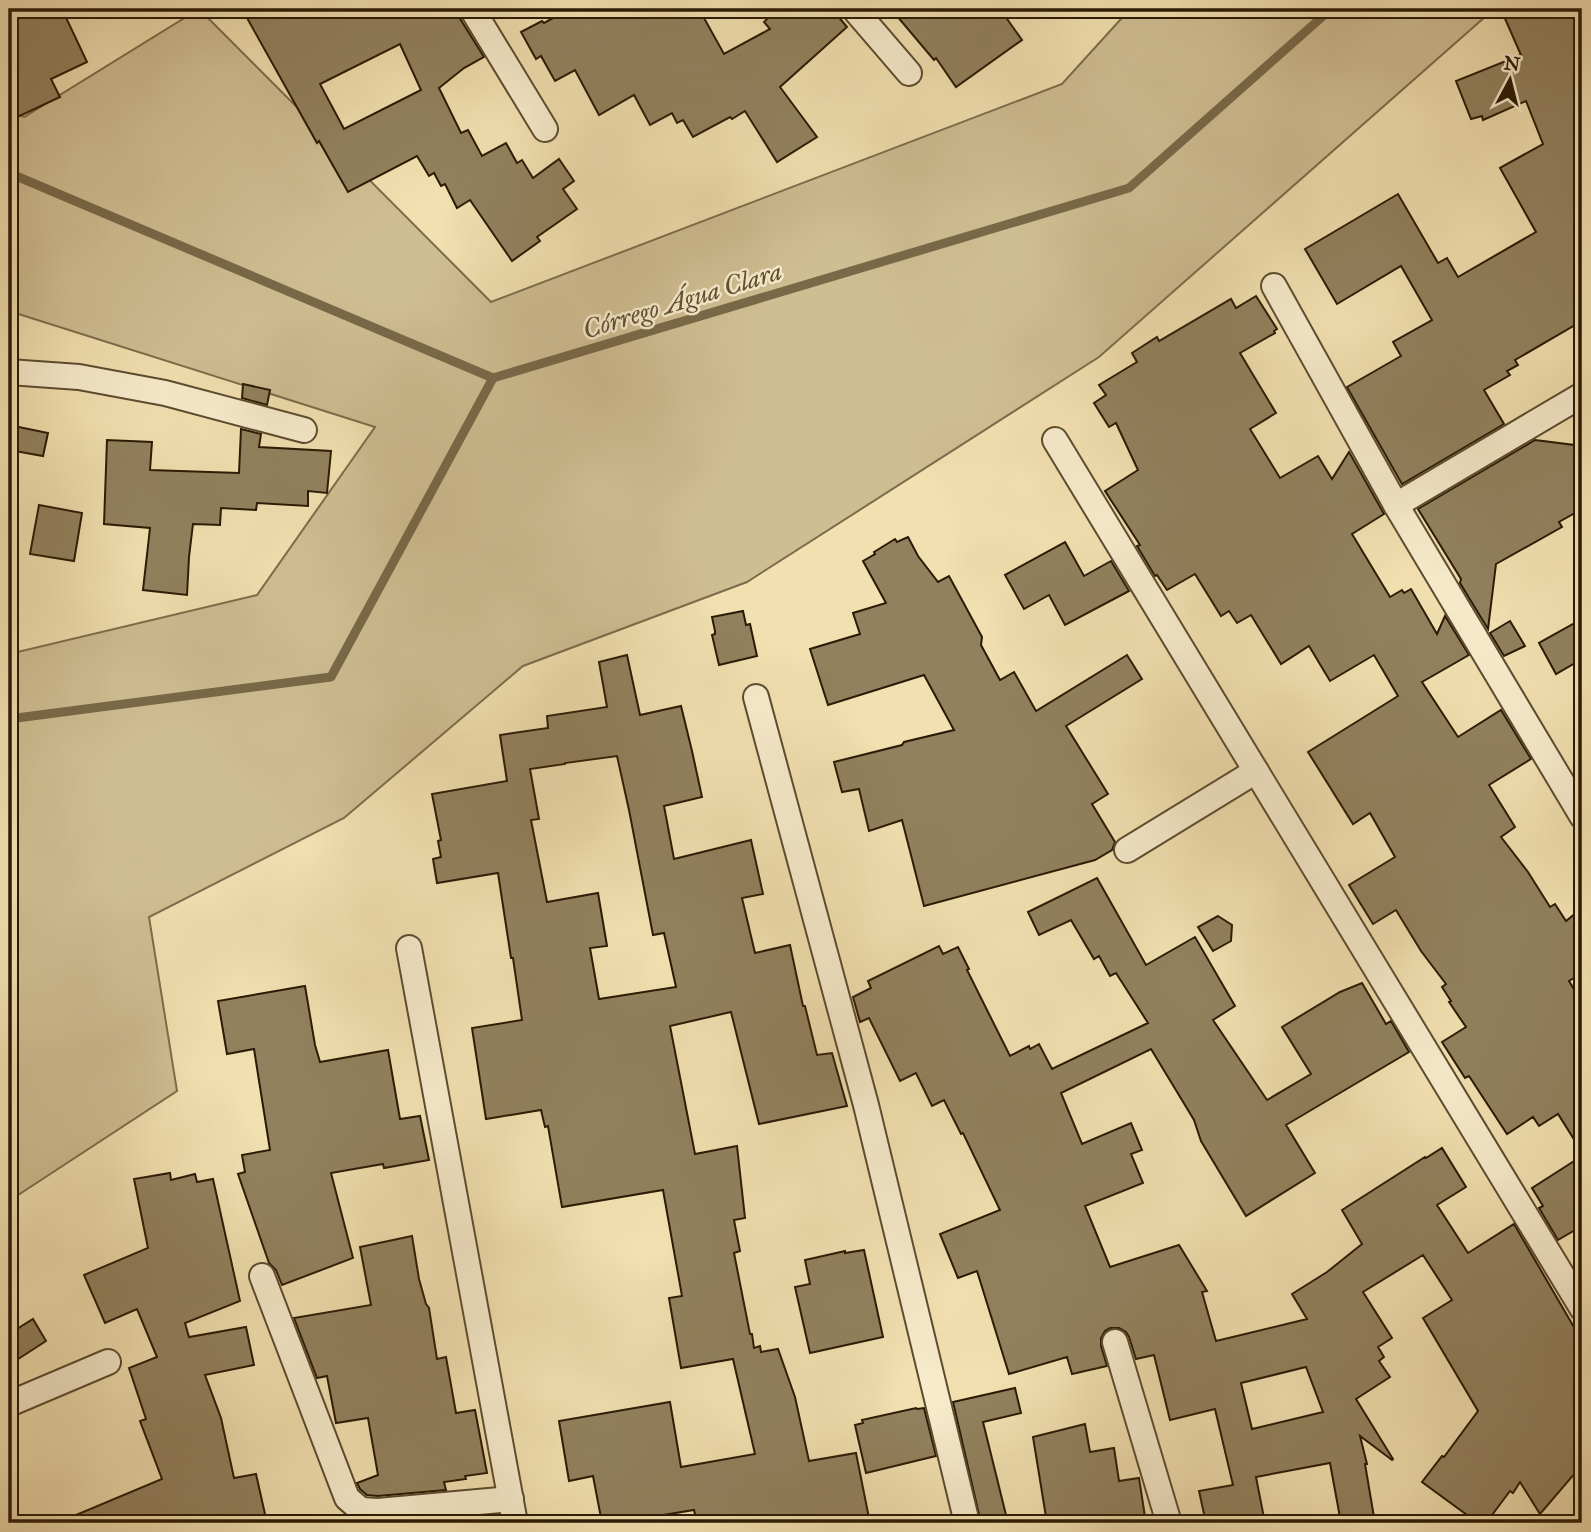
<svg xmlns="http://www.w3.org/2000/svg" width="1591" height="1532" font-family="'IM FELL Great Primer',serif">
<rect width="100%" height="100%" fill="#f2e0b0"/>
<filter id="stains"><feTurbulence type="fractalNoise" baseFrequency=".00286" numOctaves="4"/><feColorMatrix values="0 0 0 0 .2 0 0 0 0 .09 0 0 0 0 .02 0 0 0 .5 -.17"/></filter>
<radialGradient id="worn" r=".72"><stop offset=".6" stop-color="#630" stop-opacity="0"/><stop offset="1" stop-color="#630" stop-opacity=".3"/></radialGradient>
<!-- green -->
<path fill="#d0be93" stroke="#7d6c4c" stroke-width="2" d="M 199,9 L 491,302 L 1062,84 L 1130,9 L 1494,9 L 1099,357 L 747,582 L 523,666 L 344,818 L 149,917 L 177,1091 L 9,1201 L 9,654 L 257,595 L 375,427 L 9,311 L 9,108 L 24,117 Z"/>
<g fill="none" stroke-linecap="round" stroke-linejoin="round">
<!-- stream -->
<g stroke="#796949" stroke-width="9">
<path d="M 9,173 L 493,378 L 1129,188 L 1331,9"/>
<path d="M 9,719 L 331,677 L 493,378"/>
</g>
</g>
<!-- building -->
<g fill="#92815e" stroke="#2a1a05" stroke-width="2" fill-rule="evenodd">
<path d="M 9,9 L 62,9 L 87,62 L 51,79 L 60,97 L 9,121 Z"/>
<path d="M 242,9 L 457,9 L 459,17 L 484,57 L 464,68 L 439,88 L 461,133 L 468,130 L 482,156 L 506,143 L 517,163 L 522,160 L 533,178 L 559,159 L 574,181 L 563,189 L 577,209 L 537,237 L 540,241 L 512,261 L 470,200 L 457,208 L 445,184 L 441,186 L 434,173 L 429,176 L 417,156 L 348,192 L 319,141 L 317,143 ZM 400,44 L 421,90 L 344,129 L 320,84 Z"/>
<path d="M 570,9 L 699,9 L 724,54 L 770,29 L 764,22 L 777,9 L 832,9 L 847,27 L 780,87 L 817,137 L 777,162 L 745,111 L 732,119 L 730,117 L 693,137 L 683,120 L 677,123 L 672,113 L 650,125 L 634,95 L 599,115 L 575,70 L 555,81 L 541,56 L 536,59 L 521,32 L 542,21 L 544,23 Z"/>
<path d="M 891,9 L 1000,9 L 1022,40 L 956,87 L 936,58 L 934,60 Z"/>
<path d="M 1516,9 L 1582,9 L 1582,321 L 1515,360 L 1518,365 L 1507,371 L 1510,375 L 1484,390 L 1504,424 L 1402,484 L 1347,387 L 1401,356 L 1393,342 L 1432,320 L 1401,266 L 1337,304 L 1305,249 L 1398,194 L 1438,263 L 1447,258 L 1458,277 L 1536,232 L 1500,168 L 1543,144 L 1526,101 L 1483,120 L 1482,116 L 1471,119 L 1456,81 L 1521,55 L 1503,14 Z"/>
<path d="M 1256,296 L 1277,329 L 1274,331 L 1275,333 L 1240,353 L 1276,413 L 1250,429 L 1280,478 L 1318,456 L 1332,479 L 1349,452 L 1384,514 L 1352,534 L 1390,597 L 1402,590 L 1404,593 L 1411,589 L 1437,634 L 1445,616 L 1469,655 L 1422,682 L 1458,737 L 1501,710 L 1531,759 L 1489,785 L 1515,827 L 1501,837 L 1528,872 L 1550,907 L 1555,904 L 1566,921 L 1582,908 L 1582,973 L 1569,981 L 1582,1002 L 1582,1152 L 1558,1114 L 1539,1126 L 1533,1117 L 1507,1134 L 1469,1076 L 1465,1078 L 1442,1042 L 1466,1027 L 1449,1002 L 1451,1001 L 1442,987 L 1446,984 L 1421,951 L 1396,910 L 1373,924 L 1349,885 L 1395,857 L 1370,813 L 1353,824 L 1308,752 L 1398,696 L 1374,655 L 1330,681 L 1309,646 L 1281,664 L 1251,615 L 1237,623 L 1229,611 L 1221,616 L 1195,574 L 1167,590 L 1157,575 L 1155,576 L 1137,546 L 1140,545 L 1105,491 L 1138,470 L 1116,423 L 1109,427 L 1094,403 L 1106,395 L 1099,385 L 1137,362 L 1132,353 L 1157,337 L 1159,341 L 1231,299 L 1236,308 Z"/>
<path d="M 243,384 L 270,390 L 267,405 L 242,398 Z"/>
<path d="M 9,425 L 48,433 L 43,456 L 9,450 Z"/>
<path d="M 241,429 L 261,434 L 259,447 L 331,451 L 327,493 L 308,491 L 308,506 L 257,503 L 256,510 L 221,508 L 220,525 L 193,524 L 189,557 L 187,595 L 143,590 L 150,528 L 104,524 L 107,440 L 152,442 L 150,470 L 239,473 Z"/>
<path d="M 1535,440 L 1582,446 L 1582,509 L 1559,522 L 1562,527 L 1496,564 L 1488,629 L 1460,583 L 1461,579 L 1418,509 Z"/>
<path d="M 39,505 L 82,513 L 74,561 L 30,554 Z"/>
<path d="M 908,537 L 918,556 L 938,582 L 949,576 L 982,637 L 981,645 L 1000,680 L 1014,672 L 1036,711 L 1127,655 L 1142,679 L 1066,726 L 1108,794 L 1092,804 L 1115,842 L 1112,850 L 1095,860 L 924,906 L 902,820 L 869,831 L 859,789 L 842,792 L 834,762 L 902,745 L 904,742 L 954,730 L 924,675 L 828,705 L 810,649 L 860,634 L 853,613 L 886,603 L 863,561 L 875,554 L 874,552 L 895,539 L 897,542 Z"/>
<path d="M 1065,542 L 1084,576 L 1111,561 L 1129,591 L 1065,625 L 1049,595 L 1024,609 L 1005,575 Z"/>
<path d="M 743,611 L 746,625 L 750,624 L 757,656 L 719,665 L 712,635 L 715,634 L 715,631 L 712,617 Z"/>
<path d="M 1582,619 L 1582,659 L 1556,674 L 1539,643 Z"/>
<path d="M 1510,621 L 1525,646 L 1504,656 L 1490,633 Z"/>
<path d="M 627,655 L 640,715 L 681,706 L 692,751 L 702,797 L 664,806 L 674,859 L 751,840 L 763,894 L 742,898 L 755,953 L 790,945 L 803,1006 L 805,1006 L 817,1055 L 832,1053 L 847,1106 L 759,1124 L 731,1012 L 670,1026 L 695,1154 L 737,1146 L 745,1218 L 734,1220 L 740,1251 L 734,1253 L 750,1334 L 752,1334 L 754,1348 L 760,1346 L 761,1352 L 778,1349 L 795,1397 L 809,1461 L 856,1453 L 870,1523 L 697,1523 L 694,1510 L 621,1522 L 602,1523 L 593,1476 L 569,1481 L 559,1421 L 670,1402 L 681,1467 L 755,1454 L 733,1359 L 681,1368 L 669,1298 L 682,1296 L 663,1190 L 562,1207 L 548,1126 L 545,1127 L 541,1110 L 486,1119 L 472,1028 L 522,1020 L 513,958 L 511,958 L 498,873 L 437,883 L 433,859 L 441,857 L 438,841 L 441,840 L 432,794 L 507,781 L 500,735 L 548,728 L 547,716 L 607,707 L 599,662 ZM 617,756 L 629,810 L 653,935 L 664,933 L 676,987 L 599,999 L 590,948 L 607,946 L 598,893 L 547,902 L 531,820 L 539,819 L 530,769 L 565,764 L 565,763 Z"/>
<path d="M 1097,878 L 1146,965 L 1195,937 L 1235,1006 L 1213,1020 L 1267,1100 L 1311,1074 L 1282,1027 L 1340,992 L 1362,983 L 1386,1024 L 1391,1021 L 1409,1052 L 1286,1125 L 1315,1173 L 1246,1216 L 1201,1141 L 1194,1120 L 1151,1049 L 1061,1093 L 1082,1144 L 1131,1123 L 1142,1150 L 1131,1154 L 1143,1183 L 1085,1206 L 1110,1267 L 1179,1245 L 1207,1291 L 1202,1292 L 1216,1341 L 1307,1319 L 1292,1294 L 1327,1272 L 1362,1244 L 1342,1210 L 1425,1157 L 1426,1158 L 1442,1148 L 1466,1187 L 1437,1205 L 1468,1253 L 1514,1224 L 1582,1341 L 1582,1465 L 1540,1514 L 1520,1482 L 1513,1493 L 1510,1491 L 1486,1523 L 1478,1523 L 1422,1482 L 1442,1456 L 1444,1457 L 1478,1411 L 1423,1318 L 1452,1300 L 1423,1255 L 1363,1292 L 1392,1338 L 1378,1347 L 1384,1357 L 1379,1361 L 1390,1377 L 1356,1399 L 1393,1459 L 1392,1460 L 1360,1436 L 1367,1464 L 1365,1464 L 1375,1523 L 1341,1523 L 1330,1463 L 1256,1477 L 1265,1523 L 1206,1523 L 1199,1491 L 1233,1485 L 1215,1409 L 1170,1420 L 1154,1355 L 1136,1359 L 1129,1337 L 1126,1332 L 1119,1328 L 1110,1328 L 1105,1331 L 1101,1338 L 1101,1346 L 1107,1366 L 1072,1374 L 1067,1357 L 1009,1374 L 977,1271 L 958,1278 L 940,1234 L 1000,1210 L 963,1133 L 961,1134 L 944,1100 L 932,1106 L 916,1073 L 900,1081 L 869,1018 L 860,1022 L 853,997 L 871,988 L 868,981 L 939,946 L 943,954 L 958,947 L 969,969 L 967,970 L 1010,1056 L 1029,1046 L 1030,1049 L 1039,1044 L 1052,1069 L 1148,1023 L 1116,973 L 1110,976 L 1099,956 L 1094,959 L 1071,920 L 1039,935 L 1028,912 ZM 1306,1367 L 1323,1412 L 1252,1429 L 1241,1383 Z"/>
<path d="M 1218,916 L 1232,925 L 1231,941 L 1213,951 L 1198,927 Z"/>
<path d="M 305,986 L 315,1045 L 320,1062 L 388,1050 L 400,1119 L 420,1116 L 429,1160 L 384,1168 L 383,1164 L 331,1173 L 353,1258 L 282,1285 L 276,1270 L 269,1263 L 238,1174 L 245,1172 L 242,1155 L 270,1150 L 254,1049 L 227,1054 L 218,1001 Z"/>
<path d="M 1582,1156 L 1582,1226 L 1558,1240 L 1539,1208 L 1543,1206 L 1532,1188 Z"/>
<path d="M 170,1173 L 171,1180 L 195,1174 L 197,1182 L 213,1179 L 240,1301 L 185,1323 L 189,1337 L 246,1327 L 254,1365 L 205,1375 L 221,1418 L 234,1478 L 256,1474 L 267,1523 L 57,1523 L 162,1479 L 140,1421 L 146,1419 L 129,1368 L 157,1357 L 137,1309 L 105,1323 L 84,1275 L 148,1248 L 134,1179 Z"/>
<path d="M 412,1236 L 419,1279 L 426,1304 L 429,1308 L 437,1359 L 446,1357 L 456,1413 L 475,1410 L 487,1473 L 465,1476 L 466,1479 L 444,1482 L 446,1490 L 378,1496 L 367,1495 L 360,1489 L 357,1483 L 378,1475 L 368,1418 L 336,1423 L 327,1376 L 317,1378 L 294,1318 L 371,1305 L 360,1247 Z"/>
<path d="M 864,1250 L 883,1337 L 810,1353 L 795,1287 L 810,1284 L 805,1260 L 845,1251 L 845,1253 Z"/>
<path d="M 33,1319 L 46,1341 L 9,1365 L 9,1334 Z"/>
<path d="M 1015,1388 L 1021,1413 L 983,1422 L 1008,1523 L 981,1523 L 953,1402 Z"/>
<path d="M 916,1408 L 917,1409 L 924,1408 L 936,1456 L 866,1473 L 855,1425 L 863,1423 L 862,1420 Z"/>
<path d="M 1085,1424 L 1090,1452 L 1114,1448 L 1119,1481 L 1139,1478 L 1146,1523 L 1047,1523 L 1033,1437 Z"/>
</g>
<g fill="none" stroke-linecap="round" stroke-linejoin="round">
<!-- street casing -->
<g stroke="#5c4c30" stroke-width="28">
<g id="street">
<path d="M 472,9 L 545,129"/>
<path d="M 854,9 L 909,73"/>
<path d="M 1274,286 L 1396,505 L 1582,816"/>
<path d="M 9,372 L 79,377 L 165,393 L 304,430"/>
<path d="M 1055,440 L 1582,1308"/>
<path d="M 1396,505 L 1582,395"/>
<path d="M 756,697 L 866,1105 L 967,1523"/>
<path d="M 1127,850 L 1256,771"/>
<path d="M 409,948 L 515,1523"/>
<path d="M 262,1276 L 347,1498 L 361,1510 L 378,1511 L 511,1499"/>
<path d="M 1115,1342 L 1169,1523"/>
<path d="M 9,1404 L 108,1362"/>
</g>
</g>
<!-- street -->
<use href="#street" stroke="#f7ebcc" stroke-width="24"/>
</g>
<g text-anchor="middle" dominant-baseline="central" stroke-width="5" stroke-linejoin="round" paint-order="stroke">
<!-- water labels -->
<g font-size="26" font-style="italic" fill="#5f4e32" stroke="#f7ebcc">
<text transform="translate(682 300) rotate(-17)">Córrego Água Clara</text>
</g>
</g>
<!-- margin -->
<rect width="1591" height="1532" fill="none" stroke="#f2e0b0" stroke-width="35"/>
<rect x="10" y="10" width="1570" height="1511" fill="none" stroke="#2a1a05" stroke-width="3.5"/>
<rect x="18" y="18" width="1556" height="1497" fill="none" stroke="#2a1a05" stroke-width="2"/>
<!-- north arrow -->
<g transform="translate(1510 80) rotate(7)" stroke="#f7ebcc" stroke-width="5" paint-order="stroke">
<path d="M0-5L12 26L0 18L-12 26Z" fill="#2a1a05"/>
<text y="-10" font-size="19" font-weight="bold" text-anchor="middle" fill="#2a1a05">N</text>
</g>
<rect width="100%" height="100%" filter="url(#stains)"/>
<rect width="100%" height="100%" fill="url(#worn)"/>
</svg>
